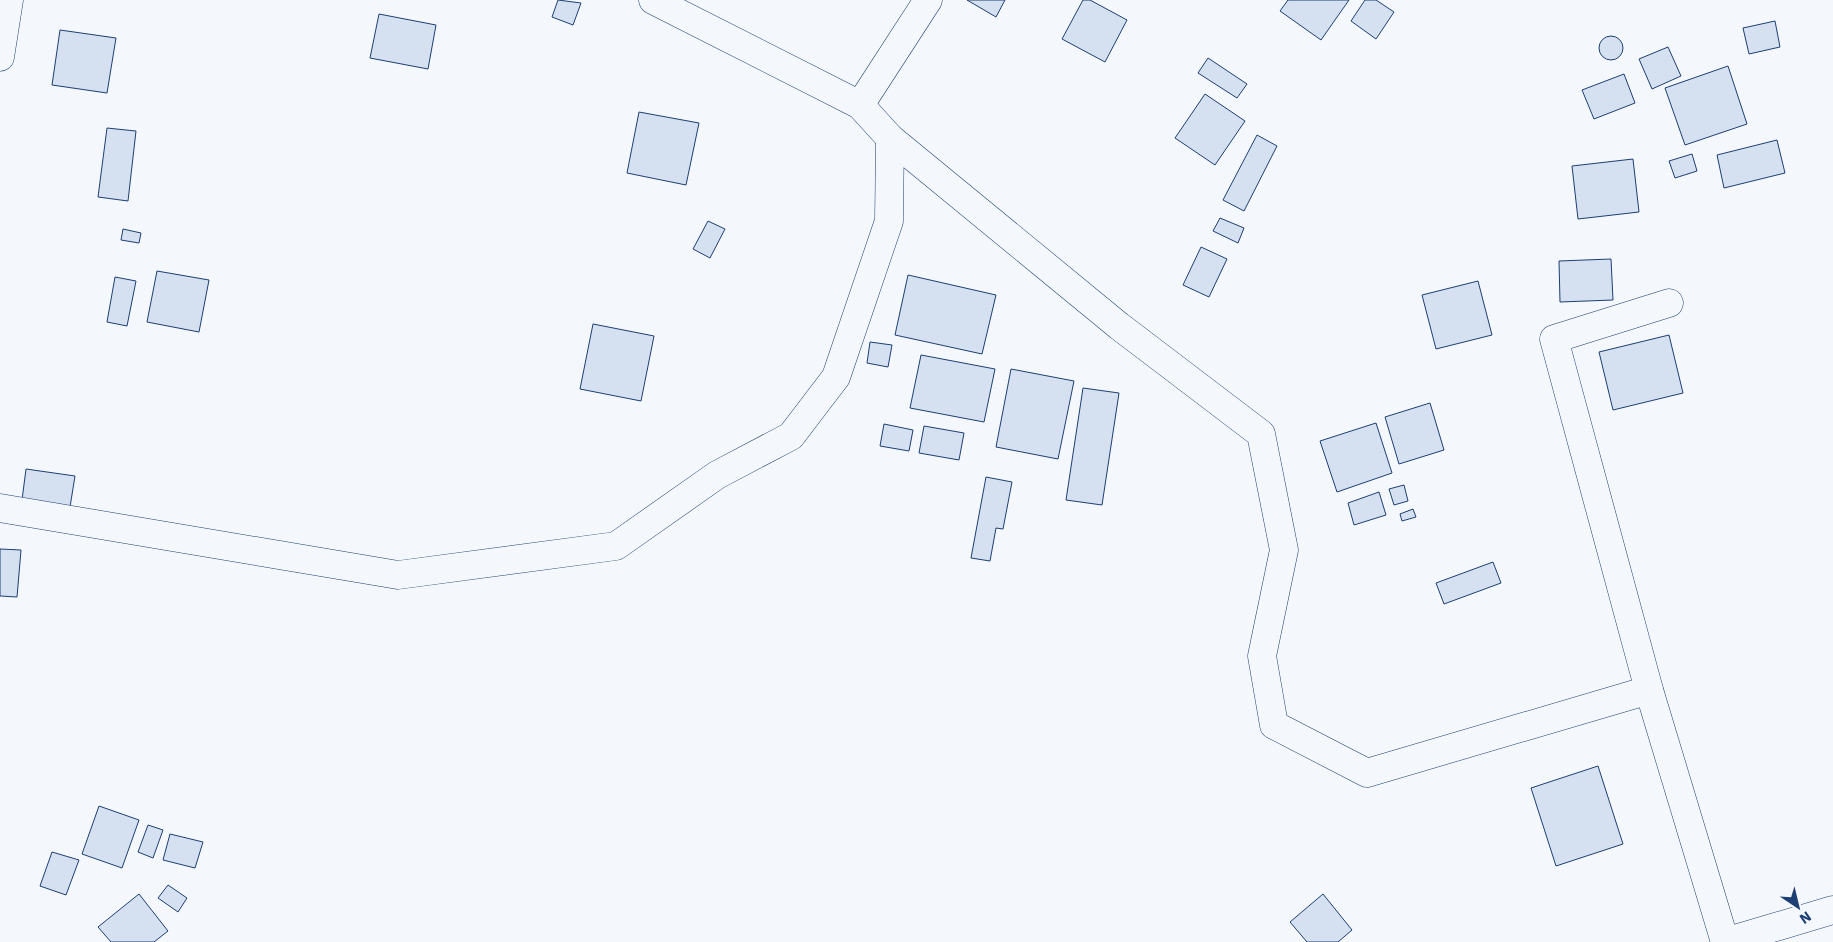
<svg xmlns="http://www.w3.org/2000/svg" width="1833" height="942" font-family="'IBM Plex Sans',sans-serif">
<rect width="100%" height="100%" fill="#f4f7fb"/>
<!-- building -->
<g fill="#d5e0f0" stroke="#1d3f73">
<path d="M 558,0 L 581,3 L 573,25 L 552,17 Z"/>
<path d="M 967,0 L 1005,0 L 996,17 Z"/>
<path d="M 1083,0 L 1090,0 L 1127,20 L 1105,62 L 1062,39 Z"/>
<path d="M 1288,0 L 1349,0 L 1321,40 L 1280,11 Z"/>
<path d="M 1365,0 L 1376,0 L 1394,12 L 1376,39 L 1351,21 Z"/>
<path d="M 379,14 L 436,25 L 428,69 L 370,58 Z"/>
<path d="M 1775,21 L 1780,47 L 1749,54 L 1743,28 Z"/>
<path d="M 60,30 L 116,38 L 107,93 L 52,85 Z"/>
<circle cx="1611" cy="48" r="12"/>
<path d="M 1668,47 L 1681,76 L 1652,89 L 1639,59 Z"/>
<path d="M 1208,58 L 1247,84 L 1237,98 L 1198,73 Z"/>
<path d="M 1728,66 L 1747,124 L 1685,145 L 1665,88 Z"/>
<path d="M 1624,74 L 1635,103 L 1594,119 L 1582,90 Z"/>
<path d="M 1205,94 L 1245,121 L 1215,165 L 1175,138 Z"/>
<path d="M 639,112 L 699,123 L 686,185 L 627,173 Z"/>
<path d="M 107,128 L 136,131 L 128,201 L 98,197 Z"/>
<path d="M 1257,135 L 1277,146 L 1244,211 L 1223,200 Z"/>
<path d="M 1777,140 L 1785,173 L 1724,188 L 1717,155 Z"/>
<path d="M 1692,154 L 1697,171 L 1675,178 L 1669,161 Z"/>
<path d="M 1633,159 L 1639,212 L 1578,219 L 1572,166 Z"/>
<path d="M 1220,218 L 1244,228 L 1238,243 L 1213,231 Z"/>
<path d="M 708,221 L 725,229 L 710,258 L 693,249 Z"/>
<path d="M 123,229 L 141,233 L 139,243 L 121,240 Z"/>
<path d="M 1201,247 L 1227,259 L 1209,297 L 1183,285 Z"/>
<path d="M 1611,259 L 1613,300 L 1560,302 L 1559,261 Z"/>
<path d="M 157,271 L 209,280 L 199,332 L 147,322 Z"/>
<path d="M 908,275 L 996,295 L 982,354 L 895,335 Z"/>
<path d="M 115,277 L 136,281 L 127,326 L 107,322 Z"/>
<path d="M 1478,281 L 1492,335 L 1436,349 L 1422,295 Z"/>
<path d="M 593,324 L 654,336 L 641,401 L 580,389 Z"/>
<path d="M 1669,335 L 1683,393 L 1613,410 L 1599,352 Z"/>
<path d="M 870,342 L 892,345 L 888,367 L 867,363 Z"/>
<path d="M 921,355 L 995,369 L 984,422 L 910,408 Z"/>
<path d="M 1011,369 L 1074,381 L 1058,459 L 996,447 Z"/>
<path d="M 1083,388 L 1119,393 L 1102,505 L 1066,500 Z"/>
<path d="M 1430,403 L 1444,450 L 1399,464 L 1385,417 Z"/>
<path d="M 1376,423 L 1392,473 L 1337,492 L 1320,441 Z"/>
<path d="M 884,424 L 913,430 L 909,451 L 880,446 Z"/>
<path d="M 924,426 L 964,433 L 959,460 L 919,453 Z"/>
<path d="M 26,469 L 75,476 L 70,507 L 22,500 Z"/>
<path d="M 986,477 L 1012,482 L 1003,529 L 996,528 L 990,561 L 971,558 Z"/>
<path d="M 1404,485 L 1408,501 L 1394,505 L 1389,489 Z"/>
<path d="M 1379,492 L 1386,515 L 1354,525 L 1348,503 Z"/>
<path d="M 1413,509 L 1416,517 L 1402,521 L 1400,514 Z"/>
<path d="M 0,549 L 21,550 L 17,597 L 0,596 Z"/>
<path d="M 1493,562 L 1501,583 L 1444,604 L 1436,583 Z"/>
<path d="M 1598,766 L 1623,844 L 1556,866 L 1531,788 Z"/>
<path d="M 99,806 L 139,820 L 122,868 L 82,854 Z"/>
<path d="M 148,825 L 163,830 L 153,858 L 138,852 Z"/>
<path d="M 170,834 L 203,842 L 195,868 L 163,860 Z"/>
<path d="M 52,852 L 79,860 L 66,895 L 40,886 Z"/>
<path d="M 168,885 L 187,898 L 178,912 L 158,898 Z"/>
<path d="M 139,894 L 168,931 L 154,942 L 111,942 L 98,927 Z"/>
<path d="M 1323,894 L 1352,930 L 1338,942 L 1307,942 L 1290,922 Z"/>
</g>
<g fill="none" stroke-linecap="round" stroke-linejoin="round">
<!-- minor casing -->
<g stroke="#1d3f73" stroke-width="29">
<g id="minor">
<path d="M 653,0 L 860,105 L 890,138 L 1119,326 L 1261,434 L 1284,550 L 1262,656 L 1274,725 L 1367,773 L 1649,690"/>
<path d="M 0,57 L 9,0"/>
<path d="M 860,105 L 928,0"/>
<path d="M 1669,303 L 1554,339 L 1649,690 L 1725,942"/>
<path d="M 0,508 L 398,575 L 616,546 L 717,475 L 791,436 L 836,377 L 889,221 L 890,138"/>
<path d="M 1725,942 L 1833,910"/>
</g>
</g>
<!-- minor -->
<use href="#minor" stroke="#f4f7fb" stroke-width="28"/>
</g>
<!-- north arrow -->
<g transform="translate(1798 907) rotate(145)" stroke="#f4f7fb" stroke-width="4" paint-order="stroke">
<path d="M0-4L9 19L0 12L-9 19Z" fill="#1d3f73"/>
<text y="-8" font-size="14" font-weight="bold" text-anchor="middle" fill="#1d3f73">N</text>
</g>
</svg>
